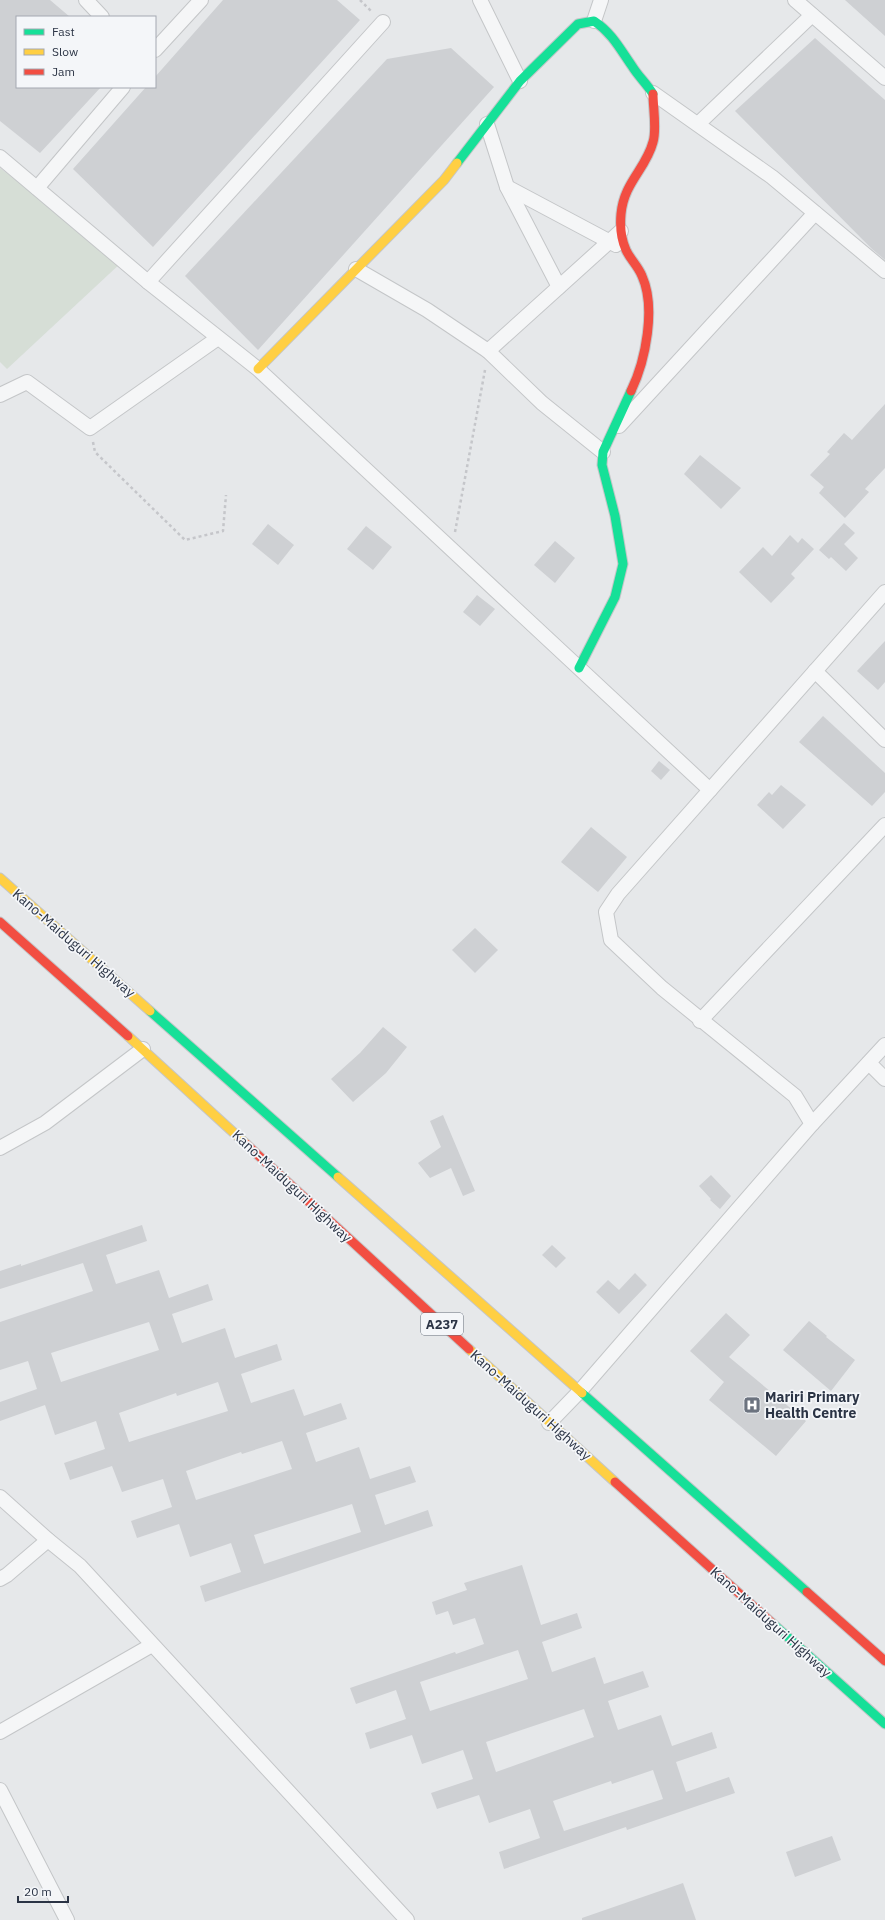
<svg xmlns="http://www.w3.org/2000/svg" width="885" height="1920" font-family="'IBM Plex Sans',sans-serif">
<rect width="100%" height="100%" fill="#e6e8ea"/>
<!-- green -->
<path fill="#d6ded6" d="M 0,168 L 123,261 L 7,369 L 0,362 Z"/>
<!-- building -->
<g fill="#ced0d3" fill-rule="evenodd">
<path d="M 0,0 L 50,0 L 70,17 L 17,17 L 17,87 L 101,87 L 40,153 L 0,121 Z"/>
<path d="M 223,0 L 337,0 L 360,20 L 153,247 L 73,169 L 146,87 L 155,87 L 155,77 Z"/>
<path d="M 845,0 L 885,0 L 885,36 Z"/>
<path d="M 815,38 L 885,100 L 885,260 L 872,249 L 735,111 Z"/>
<path d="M 451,48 L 494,87 L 258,350 L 185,276 L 387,59 Z"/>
<path d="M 885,404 L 885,468 L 865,489 L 869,492 L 845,518 L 819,493 L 824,487 L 810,475 L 830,454 L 827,452 L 844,433 L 852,440 Z"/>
<path d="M 700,455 L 741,488 L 721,509 L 684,474 Z"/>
<path d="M 844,523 L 855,533 L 844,544 L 858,558 L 846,571 L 831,557 L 829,559 L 819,550 Z"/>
<path d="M 268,524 L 294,545 L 278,565 L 252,544 Z"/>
<path d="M 366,526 L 392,547 L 373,570 L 347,549 Z"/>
<path d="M 790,535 L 798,543 L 802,538 L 814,549 L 791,574 L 795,578 L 771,603 L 739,572 L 763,547 L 772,556 Z"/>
<path d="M 555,541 L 575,558 L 555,583 L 534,565 Z"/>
<path d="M 477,595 L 495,609 L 480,626 L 463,612 Z"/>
<path d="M 885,641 L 885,682 L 878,690 L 857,671 Z"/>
<path d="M 823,716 L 885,773 L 885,792 L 872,806 L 799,742 Z"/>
<path d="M 659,761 L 670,770 L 661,780 L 651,771 Z"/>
<path d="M 781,785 L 806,805 L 783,829 L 757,805 L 769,792 L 772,795 Z"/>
<path d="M 591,827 L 627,857 L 598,892 L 561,862 Z"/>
<path d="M 475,928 L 498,950 L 475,973 L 452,950 Z"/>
<path d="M 383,1027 L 407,1047 L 386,1073 L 353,1102 L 331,1079 L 360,1053 Z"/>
<path d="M 443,1115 L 475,1191 L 463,1196 L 451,1168 L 430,1178 L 418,1163 L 441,1147 L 430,1121 Z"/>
<path d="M 711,1175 L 731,1196 L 720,1209 L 710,1200 L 711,1199 L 699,1186 Z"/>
<path d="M 142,1225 L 147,1241 L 106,1255 L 116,1284 L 159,1270 L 169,1298 L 208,1284 L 213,1300 L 172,1314 L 182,1343 L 225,1328 L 235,1358 L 277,1344 L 282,1360 L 241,1374 L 251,1403 L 294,1389 L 304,1416 L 341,1403 L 347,1419 L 306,1433 L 316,1462 L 359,1447 L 370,1479 L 410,1466 L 416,1482 L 375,1495 L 385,1525 L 428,1510 L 433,1526 L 205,1602 L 200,1586 L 241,1572 L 231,1543 L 190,1557 L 179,1524 L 137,1538 L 131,1521 L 172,1507 L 163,1479 L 122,1492 L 112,1466 L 70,1480 L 64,1463 L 105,1449 L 96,1421 L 55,1435 L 45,1405 L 0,1421 L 0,1402 L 37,1389 L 28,1361 L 0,1370 L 0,1322 L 93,1291 L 83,1263 L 0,1289 L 0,1271 L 21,1264 L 21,1266 ZM 149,1322 L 159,1350 L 61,1382 L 51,1353 ZM 218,1382 L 228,1411 L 129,1442 L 119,1413 L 176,1393 L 177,1396 ZM 282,1441 L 292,1469 L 196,1500 L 186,1471 L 241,1452 L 242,1454 ZM 352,1504 L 361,1532 L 264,1564 L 254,1535 Z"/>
<path d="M 552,1245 L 566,1258 L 556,1268 L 542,1255 Z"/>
<path d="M 635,1273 L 647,1285 L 619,1314 L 596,1292 L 608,1280 L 619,1290 Z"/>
<path d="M 726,1313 L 750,1335 L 729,1357 L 806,1421 L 776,1456 L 709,1400 L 724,1382 L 690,1351 Z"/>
<path d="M 809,1321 L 827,1336 L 826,1337 L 855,1360 L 831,1391 L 783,1350 Z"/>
<path d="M 522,1565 L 541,1625 L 577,1613 L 582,1628 L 542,1642 L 552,1672 L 595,1657 L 604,1684 L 643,1671 L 649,1687 L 608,1701 L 618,1730 L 661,1715 L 672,1746 L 712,1732 L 717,1748 L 676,1762 L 686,1792 L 729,1777 L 735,1793 L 627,1830 L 626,1827 L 504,1869 L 499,1852 L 540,1838 L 530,1809 L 489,1823 L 479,1795 L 437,1809 L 431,1793 L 473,1779 L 463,1750 L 422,1764 L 412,1735 L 370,1749 L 365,1733 L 406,1719 L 396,1690 L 356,1704 L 350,1688 L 455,1652 L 456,1654 L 484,1644 L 475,1618 L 453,1625 L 448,1611 L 436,1615 L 432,1602 L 467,1590 L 464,1583 ZM 518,1650 L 528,1679 L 430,1711 L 420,1682 ZM 584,1709 L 594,1737 L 496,1772 L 486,1742 ZM 653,1770 L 663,1799 L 564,1831 L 553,1801 L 611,1781 L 612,1784 Z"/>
<path d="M 832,1836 L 841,1860 L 795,1877 L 786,1852 Z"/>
<path d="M 683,1883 L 696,1920 L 582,1920 L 582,1918 Z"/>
</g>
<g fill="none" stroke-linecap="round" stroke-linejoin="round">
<!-- street casing -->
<g stroke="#c4c6c8" stroke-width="16">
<g id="street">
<path d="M 86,0 L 102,17"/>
<path d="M 480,0 L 520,81"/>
<path d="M 795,0 L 885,78"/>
<path d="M 594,21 L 601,0"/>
<path d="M 155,50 L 201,0"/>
<path d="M 653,93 L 772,177 L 885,271"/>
<path d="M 487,124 L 507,187 L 559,287"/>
<path d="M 698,124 L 812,15"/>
<path d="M 0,157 L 148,282 L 258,369 L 710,790"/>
<path d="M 507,187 L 616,245"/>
<path d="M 37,188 L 123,87"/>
<path d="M 356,269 L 427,310 L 488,351 L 621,231"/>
<path d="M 148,282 L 383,22"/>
<path d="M 488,351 L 542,403 L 603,452"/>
<path d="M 0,395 L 27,382 L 90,428 L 218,338"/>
<path d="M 619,426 L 815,213"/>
<path d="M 815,671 L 885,740"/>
<path d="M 700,1021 L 885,825"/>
<path d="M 869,1063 L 885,1079"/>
<path d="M 812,1124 L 795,1096 L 662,988 L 611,940 L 606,912 L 618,894 L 885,592"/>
<path d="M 0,1148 L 45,1123 L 143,1049"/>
<path d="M 549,1423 L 580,1391 L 812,1124 L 885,1045"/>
<path d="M 0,1497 L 48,1540 L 80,1566 L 407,1920"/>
<path d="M 0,1579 L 7,1575 L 48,1540"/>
<path d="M 0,1732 L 152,1645"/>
<path d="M 0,1790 L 67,1920"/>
</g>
</g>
<!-- fast casing -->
<g stroke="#c4c6c8" stroke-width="11">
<g id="fast">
<path d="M 457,163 L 520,81 L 578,24 L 594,21 C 612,33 620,49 632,66 C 638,76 647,84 653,94"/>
<path d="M 579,668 L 615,597 L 623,564 L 615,516 L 602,465 L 603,452 L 631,391"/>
<path d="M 150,1011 L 338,1177"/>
<path d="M 582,1393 L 807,1592"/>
<path d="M 772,1623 L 885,1724"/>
</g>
</g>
<!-- slow casing -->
<g stroke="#c4c6c8" stroke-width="11">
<g id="slow">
<path d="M 258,369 L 444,180 L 457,163"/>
<path d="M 0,878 L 150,1011"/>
<path d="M 128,1036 L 246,1144"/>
<path d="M 338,1177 L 582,1393"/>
<path d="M 469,1349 L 615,1482"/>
</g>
</g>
<!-- jam casing -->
<g stroke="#c4c6c8" stroke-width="11">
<g id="jam">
<path d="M 631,391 C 646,360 656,307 642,276 C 638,266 630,259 626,250 C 621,239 620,225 621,214 C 624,182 646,169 653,142 C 657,130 653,107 653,94"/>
<path d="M 0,922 L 128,1036"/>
<path d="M 246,1144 L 469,1349"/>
<path d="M 615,1482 L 772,1623"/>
<path d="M 807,1592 L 885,1661"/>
</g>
</g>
<!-- path -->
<g stroke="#c5c6ca" stroke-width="2.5" stroke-dasharray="3 3" stroke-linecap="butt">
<path d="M 360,0 L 372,12"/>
<path d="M 93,442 L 95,452 L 185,540 L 223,531 L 226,495"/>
<path d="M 455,532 L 485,370"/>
</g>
<!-- street -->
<use href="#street" stroke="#f5f6f7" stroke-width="14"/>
<!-- fast -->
<use href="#fast" stroke="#16e098" stroke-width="9"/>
<!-- slow -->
<use href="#slow" stroke="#ffcf43" stroke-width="9"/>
<!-- jam -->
<use href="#jam" stroke="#f24e42" stroke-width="9"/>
</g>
<!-- icons -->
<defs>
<g id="hospital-square" transform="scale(0.9)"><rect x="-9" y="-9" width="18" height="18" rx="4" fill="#6c737f" stroke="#f4f6f9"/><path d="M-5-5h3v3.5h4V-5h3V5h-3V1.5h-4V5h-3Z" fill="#fff"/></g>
</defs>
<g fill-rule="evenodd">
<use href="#hospital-square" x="752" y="1405"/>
</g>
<g text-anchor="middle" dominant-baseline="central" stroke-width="3.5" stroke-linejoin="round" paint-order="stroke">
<!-- shield labels -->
<rect fill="#f4f6f9" stroke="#676e7b" stroke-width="1" x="421" y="1313" width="42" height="22" rx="3"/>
<g font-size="13" font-weight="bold" fill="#2b3445">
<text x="442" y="1324">A237</text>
</g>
<!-- street labels -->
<g font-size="14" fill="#2b3445" stroke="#f4f6f9">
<text transform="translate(74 943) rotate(41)">Kano-Maiduguri Highway</text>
<text transform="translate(292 1186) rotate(43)">Kano-Maiduguri Highway</text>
<text transform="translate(531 1405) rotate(42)">Kano-Maiduguri Highway</text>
<text transform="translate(771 1622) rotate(42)">Kano-Maiduguri Highway</text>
</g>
<!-- poi labels -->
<g font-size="14" font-weight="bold" fill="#2b3445" stroke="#f4f6f9" text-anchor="start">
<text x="765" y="1397">Mariri Primary<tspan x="765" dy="16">Health Centre</tspan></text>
</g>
</g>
<!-- legend -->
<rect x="16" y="16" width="140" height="72" fill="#f4f6f9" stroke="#a4a8b1"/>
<rect x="24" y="29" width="20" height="6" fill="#16e098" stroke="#a4a8b1"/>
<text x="52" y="36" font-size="12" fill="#2b3445">Fast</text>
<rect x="24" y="49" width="20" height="6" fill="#ffcf43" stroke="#a4a8b1"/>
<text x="52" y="56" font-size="12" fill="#2b3445">Slow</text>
<rect x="24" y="69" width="20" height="6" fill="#f24e42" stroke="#a4a8b1"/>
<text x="52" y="76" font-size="12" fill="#2b3445">Jam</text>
<!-- scale -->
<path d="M18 1896v6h50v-6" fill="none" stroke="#2b3445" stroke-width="2"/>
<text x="24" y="1896" font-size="12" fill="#2b3445" stroke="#f4f6f9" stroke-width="3" paint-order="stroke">20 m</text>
</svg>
